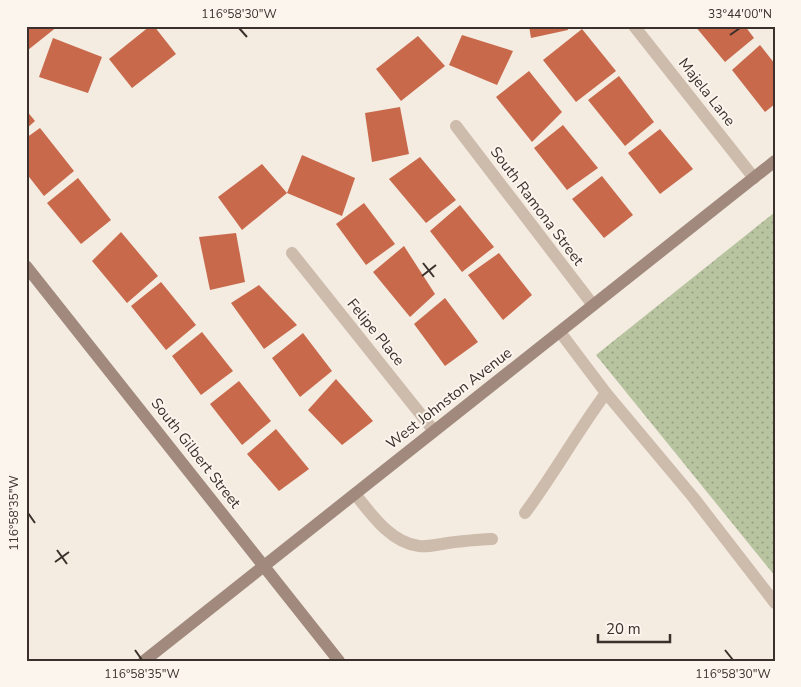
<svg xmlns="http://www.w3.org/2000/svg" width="801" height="687" font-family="'Nunito Sans',sans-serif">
<defs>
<pattern id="grass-dots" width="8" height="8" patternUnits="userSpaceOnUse" patternTransform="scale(1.25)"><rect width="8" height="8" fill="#b8c4a0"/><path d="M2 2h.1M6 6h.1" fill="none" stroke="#97a083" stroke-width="1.8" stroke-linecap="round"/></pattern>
</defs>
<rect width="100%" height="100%" fill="#f4ebe1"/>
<!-- grass -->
<path fill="url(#grass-dots)" d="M 775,212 L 775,576 L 596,355 Z"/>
<!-- building -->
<g fill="#c8694b">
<path d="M 26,26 L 58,26 L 28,50 L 26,48 Z"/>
<path d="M 150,26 L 154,26 L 176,54 L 132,88 L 109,59 Z"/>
<path d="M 529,26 L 567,26 L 568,30 L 531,38 Z"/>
<path d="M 695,26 L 745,26 L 754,38 L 725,62 Z"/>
<path d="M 582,29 L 616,71 L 576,102 L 543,60 Z"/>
<path d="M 462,35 L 513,51 L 497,85 L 449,65 Z"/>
<path d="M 418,36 L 445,66 L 401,101 L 376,69 Z"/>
<path d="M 53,38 L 102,57 L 88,93 L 39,77 Z"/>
<path d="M 760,45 L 775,64 L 775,104 L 765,112 L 732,70 Z"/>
<path d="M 529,71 L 562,112 L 532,142 L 496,97 Z"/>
<path d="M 619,76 L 654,122 L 625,146 L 588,100 Z"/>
<path d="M 400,107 L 409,154 L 372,162 L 365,113 Z"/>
<path d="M 26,110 L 35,121 L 26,129 Z"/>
<path d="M 563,125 L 598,168 L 567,190 L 534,148 Z"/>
<path d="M 40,128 L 74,171 L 44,196 L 26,173 L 26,138 Z"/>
<path d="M 660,129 L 693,169 L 660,194 L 628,153 Z"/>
<path d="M 302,155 L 355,178 L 342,216 L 287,193 Z"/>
<path d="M 420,157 L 456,200 L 426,223 L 389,179 Z"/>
<path d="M 262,164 L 287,193 L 242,230 L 218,197 Z"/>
<path d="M 602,176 L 633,215 L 604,238 L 572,199 Z"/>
<path d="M 78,178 L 111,220 L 81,244 L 47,203 Z"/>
<path d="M 364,203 L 395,244 L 366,265 L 336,224 Z"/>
<path d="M 460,205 L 494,247 L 462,272 L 430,231 Z"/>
<path d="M 121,232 L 158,276 L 127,303 L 92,261 Z"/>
<path d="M 236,233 L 245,282 L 210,290 L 199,237 Z"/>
<path d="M 404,246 L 435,294 L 410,317 L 373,272 Z"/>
<path d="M 499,253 L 532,295 L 503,320 L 468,275 Z"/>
<path d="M 161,282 L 196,325 L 166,350 L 131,306 Z"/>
<path d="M 259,285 L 297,325 L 264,349 L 231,303 Z"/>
<path d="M 445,298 L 478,342 L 445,366 L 414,324 Z"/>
<path d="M 202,332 L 233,371 L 201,395 L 172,356 Z"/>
<path d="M 303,333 L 332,371 L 300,397 L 272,358 Z"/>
<path d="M 336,379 L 373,421 L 342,445 L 308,410 Z"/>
<path d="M 239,381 L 271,421 L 242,445 L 210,404 Z"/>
<path d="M 276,429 L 309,469 L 279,491 L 247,454 Z"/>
</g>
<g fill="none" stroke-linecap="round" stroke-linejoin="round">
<!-- lane -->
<g stroke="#cdbbac" stroke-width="12">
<path d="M 606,393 L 693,497 L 775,603"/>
<path d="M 355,494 C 371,514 391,543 419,546 C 427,547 435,545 442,544 C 459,541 476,540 492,539"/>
<path d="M 525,513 C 554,474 577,432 606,393 L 560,332"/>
</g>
<!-- street -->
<g stroke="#cdbbac" stroke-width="12">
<path d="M 634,26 L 754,178"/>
<path d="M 456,126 L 593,305"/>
<path d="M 292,253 L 434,431"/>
</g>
<!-- secondary -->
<g stroke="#a18a7d" stroke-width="12">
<path d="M 26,266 L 339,661"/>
<path d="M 144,661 L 775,161"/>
</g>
</g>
<!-- ticks -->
<path fill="none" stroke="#3b302b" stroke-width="2" d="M 239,28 L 247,37M 730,35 L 740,28M 423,263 L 434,277M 422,276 L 436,265M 28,513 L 35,523M 57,550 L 67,564M 55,562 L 69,552M 135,650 L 142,660M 725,650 L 733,660"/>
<g text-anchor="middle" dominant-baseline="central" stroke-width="4" stroke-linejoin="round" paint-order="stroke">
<!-- street labels -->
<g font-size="15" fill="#3b302b" stroke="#fbf5ee">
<text transform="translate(707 92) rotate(52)">Majela Lane</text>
<text transform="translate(537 206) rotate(53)">South Ramona Street</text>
<text transform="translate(376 332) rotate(51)">Felipe Place</text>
<text transform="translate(449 398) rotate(-38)">West Johnston Avenue</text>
<text transform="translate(196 453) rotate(52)">South Gilbert Street</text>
</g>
</g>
<!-- border -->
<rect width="801" height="687" fill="none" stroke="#fbf5ee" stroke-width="55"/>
<!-- scale -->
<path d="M598 634v8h72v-8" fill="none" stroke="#3b302b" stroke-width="2.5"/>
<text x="606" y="634" font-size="15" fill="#3b302b" stroke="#fbf5ee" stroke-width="4" paint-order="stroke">20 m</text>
<rect x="28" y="28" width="746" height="632" fill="none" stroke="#3b302b" stroke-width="2"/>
<g font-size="12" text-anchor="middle" fill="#3b302b">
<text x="239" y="18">116°58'30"W</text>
<text x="740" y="18">33°44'00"N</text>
<text transform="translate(14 513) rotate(-90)" y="4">116°58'35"W</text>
<text x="142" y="678">116°58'35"W</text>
<text x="733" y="678">116°58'30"W</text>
</g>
</svg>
